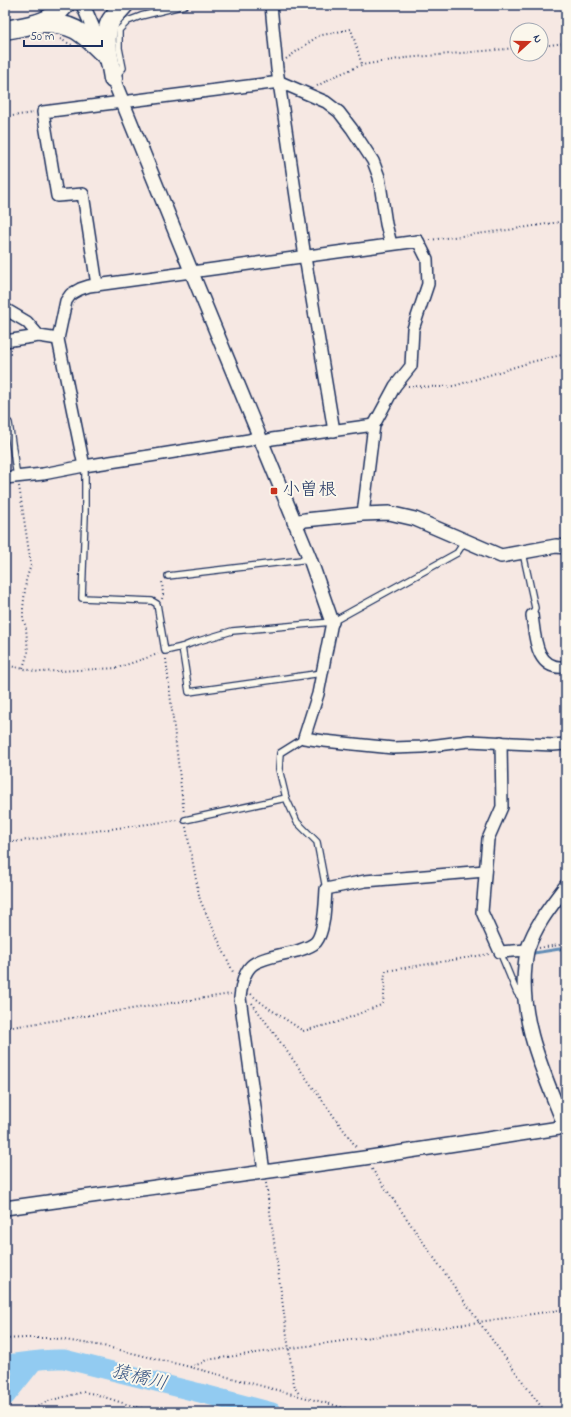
<svg xmlns="http://www.w3.org/2000/svg" width="571" height="1417" font-family="'Indie Flower','Klee One',sans-serif">
<rect width="100%" height="100%" fill="#f6e8e3"/>
<filter id="ink" filterUnits="userSpaceOnUse"><feTurbulence type="fractalNoise" baseFrequency=".025" numOctaves="2"/><feDisplacementMap in="SourceGraphic" scale="8" xChannelSelector="R" yChannelSelector="G"/><feConvolveMatrix kernelMatrix="1 2 1 2 8 2 1 2 1" color-interpolation-filters="sRGB"/></filter>
<g filter="url(#ink)">
<g fill="none" stroke-linecap="round" stroke-linejoin="round">
<!-- stream -->
<path stroke="#628db6" stroke-width="3" d="M 534,953 L 566,948"/>
<!-- river -->
<g stroke="#92cbf1" stroke-width="19">
<path d="M 5,1364 C 25,1362 44,1358 64,1359 L 204,1394 L 272,1412"/>
<path d="M 5,1397 L 33,1362"/>
</g>
<!-- service casing -->
<g stroke="#1b2f5e" stroke-width="8">
<g id="service">
<path d="M 116,76 L 123,68 L 119,48 L 119,30 L 128,21 L 141,16 L 185,5"/>
<path d="M 9,423 L 17,477"/>
<path d="M 84,466 L 85,473 L 85,516 L 82,598 L 152,601 L 157,604 L 165,651 L 182,647 L 192,643 L 232,631 L 332,622 L 457,553 L 465,541"/>
<path d="M 523,553 L 535,608 L 532,615"/>
<path d="M 168,576 L 310,559"/>
<path d="M 182,647 L 189,692 L 322,673"/>
<path d="M 304,738 L 280,753 L 279,769 L 286,798 L 297,822 L 317,842 L 326,889"/>
<path d="M 185,820 L 286,798"/>
<path d="M 500,952 L 517,993 L 522,999"/>
</g>
</g>
<!-- minor casing -->
<g stroke="#1b2f5e" stroke-width="14">
<g id="minor">
<path d="M 271,5 L 277,69 L 305,257 L 334,431"/>
<path d="M 97,285 L 83,194 L 57,196 L 43,112 L 280,82 L 326,102 L 339,112 L 352,129 L 373,161 L 379,177 L 386,224 L 391,244"/>
<path d="M 5,309 L 27,322 L 39,336"/>
<path d="M 5,341 L 39,336 L 58,339"/>
<path d="M 262,442 L 272,439 L 374,425"/>
<path d="M 84,466 L 58,339 L 66,301 L 71,294 L 80,289 L 89,286 L 418,241 L 427,259 L 428,284 L 413,329 L 411,366 L 395,386 L 374,425 L 363,514"/>
<path d="M 5,478 L 43,474 L 84,466 L 156,455 L 249,440 L 259,436"/>
<path d="M 532,615 C 535,636 535,671 566,667"/>
<path d="M 332,622 L 318,694 L 304,738 L 324,741 L 393,748 L 422,747 L 469,741 L 553,745 L 566,744"/>
<path d="M 501,742 L 502,807 L 488,839 L 482,912 L 500,952 L 527,950"/>
<path d="M 264,1172 L 240,998 C 241,988 243,974 251,966 C 259,958 284,954 297,951 C 303,949 311,947 316,942 C 325,931 325,903 326,889 L 365,881 L 485,871"/>
</g>
</g>
<!-- tertiary casing -->
<g stroke="#1b2f5e" stroke-width="16">
<g id="tertiary">
<path d="M 83,5 L 102,49"/>
<path d="M 110,71 L 192,273 L 310,559 L 332,622"/>
<path d="M 294,522 L 305,520 L 363,514 L 389,513 L 415,519 L 501,556 L 556,546 L 566,547"/>
<path d="M 565,1127 C 545,1075 519,1023 525,966 C 526,960 526,953 528,948 C 536,924 551,906 566,886"/>
<path d="M 5,1208 L 364,1158 L 566,1127"/>
</g>
</g>
<!-- trunk casing -->
<g stroke="#1b2f5e" stroke-width="21">
<g id="trunk">
<path d="M 39,23 C 73,22 82,32 105,55"/>
<path d="M 5,30 C 29,25 48,25 65,5"/>
<path d="M 113,79 C 111,61 102,40 110,22 C 113,16 120,10 124,5"/>
</g>
</g>
<!-- path -->
<g stroke="#1b2f5e" stroke-width="2" stroke-dasharray="1 3" stroke-linecap="butt">
<path d="M 60,39 L 74,46"/>
<path d="M 541,46 L 566,43"/>
<path d="M 286,59 L 318,36 L 351,29 L 362,65"/>
<path d="M 317,86 L 335,76 L 362,65 L 405,58 L 517,48"/>
<path d="M 5,117 L 33,113"/>
<path d="M 430,240 L 508,230 L 566,221"/>
<path d="M 408,386 L 441,387 L 454,386 L 531,362 L 566,354"/>
<path d="M 19,486 L 31,565 L 26,580 L 23,609 L 23,618 L 26,628 L 28,652 L 23,668"/>
<path d="M 162,599 L 163,595 L 162,581"/>
<path d="M 166,659 L 184,813"/>
<path d="M 5,665 L 39,672 L 117,668 L 158,654"/>
<path d="M 186,827 L 200,900 L 234,974"/>
<path d="M 5,843 L 178,820"/>
<path d="M 539,948 L 566,944"/>
<path d="M 251,994 C 266,1008 286,1019 303,1031 L 338,1022 L 381,1005 C 387,996 382,981 386,971 L 489,954"/>
<path d="M 252,1003 L 356,1147"/>
<path d="M 5,1028 L 231,994"/>
<path d="M 372,1169 L 479,1322 L 545,1412"/>
<path d="M 266,1183 L 293,1379 L 295,1388 L 300,1395"/>
<path d="M 5,1339 L 25,1338 L 52,1338 L 103,1346 L 190,1367 L 360,1412"/>
<path d="M 190,1367 L 202,1363 L 206,1360 L 479,1322 L 566,1309"/>
<path d="M 27,1412 L 48,1401 L 83,1392 L 95,1394 L 129,1405 L 156,1412"/>
</g>
<!-- service -->
<use href="#service" stroke="#fbf7ec" stroke-width="5.5"/>
<!-- minor -->
<use href="#minor" stroke="#fbf7ec" stroke-width="11"/>
<!-- tertiary -->
<use href="#tertiary" stroke="#fbf7ec" stroke-width="13"/>
<!-- trunk -->
<use href="#trunk" stroke="#fbf7ec" stroke-width="18"/>
</g>
</g>
<!-- markers -->
<rect fill="#c8321e" stroke="#fbf7ec" stroke-width="1.5" x="270" y="487" width="8" height="8" rx="2"/>
<g text-anchor="middle" dominant-baseline="central" stroke-width="4" stroke-linejoin="round" paint-order="stroke">
<!-- poi labels -->
<g font-size="18" fill="#1b2f5e" stroke="#fbf7ec" text-anchor="start">
<text x="282" y="491">小曽根</text>
</g>
<!-- water labels -->
<g font-size="19" font-style="italic" fill="#395683" stroke="#fbf7ec">
<text transform="translate(139 1378) rotate(14)">猿橋川</text>
</g>
</g>
<!-- margin -->
<rect width="571" height="1417" fill="none" stroke="#fbf7ec" stroke-width="20"/>
<rect x="10" y="10" width="551" height="1397" fill="none" stroke="#1b2f5e" stroke-width="1.5" filter="url(#ink)"/>
<!-- north arrow -->
<g transform="translate(529 42) rotate(69)"><circle r="19" fill="#fbf7ec" stroke="#a1a7b3"/>
<path d="M0-3L7 15L0 10L-7 15Z" fill="#c8321e"/>
<text y="-6" font-size="11" font-weight="bold" text-anchor="middle" fill="#1b2f5e">N</text>
</g>
<!-- scale -->
<path d="M24 40v6h78v-6" fill="none" stroke="#1b2f5e" stroke-width="2"/>
<text x="30" y="40" font-size="12" fill="#1b2f5e" stroke="#fbf7ec" stroke-width="3" paint-order="stroke">50 m</text>
</svg>
